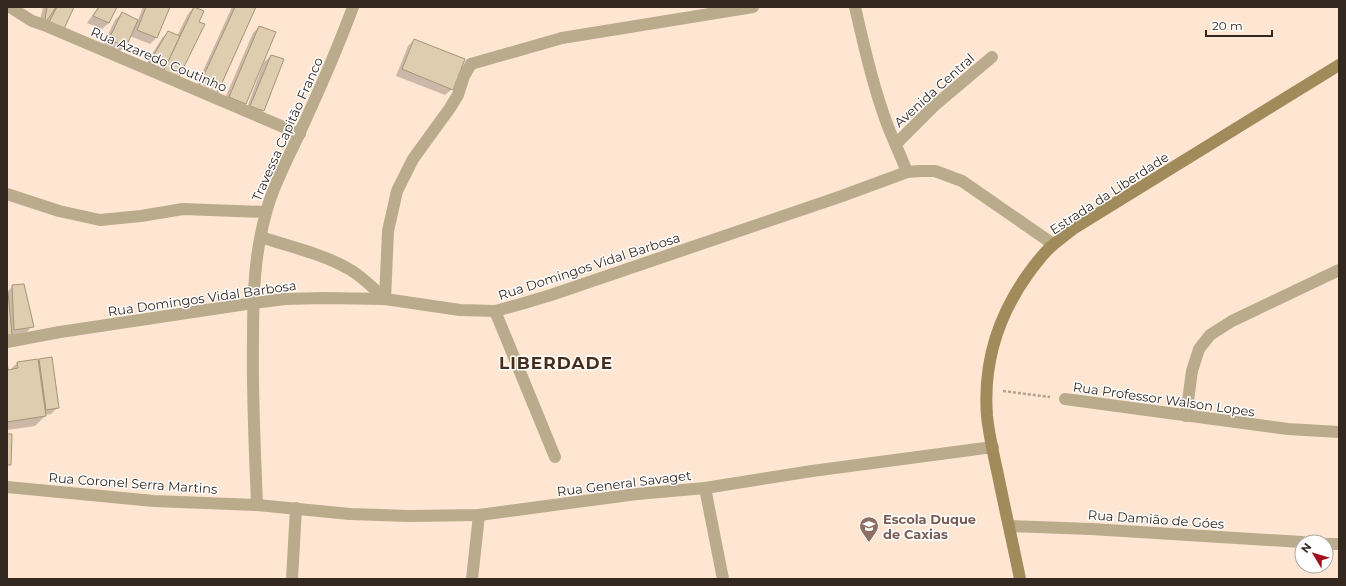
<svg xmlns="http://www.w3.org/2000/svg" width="1346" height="586" font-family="Montserrat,sans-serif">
<rect width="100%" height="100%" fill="#fee6d3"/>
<!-- shadow -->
<g fill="#0003">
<path d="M 43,7 L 73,7 L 44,28 L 49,18 L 48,17 L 38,28 Z"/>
<path d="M 98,7 L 116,7 L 109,23 L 102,29 L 87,23 Z"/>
<path d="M 143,7 L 169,7 L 156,38 L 150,44 L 130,36 L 125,46 L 119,52 L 103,45 L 115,20 L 122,13 L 138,20 Z"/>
<path d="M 194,7 L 198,22 L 177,79 L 143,69 L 162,38 L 168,32 L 177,36 L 188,14 Z"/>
<path d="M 232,7 L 255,7 L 216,94 L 193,93 Z"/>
<path d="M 259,27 L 274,33 L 245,104 L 238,110 L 223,103 L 253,33 Z"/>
<path d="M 414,40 L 452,89 L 445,95 L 396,76 L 408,46 Z"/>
<path d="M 271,56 L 282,60 L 263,111 L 256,117 L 245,113 L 264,62 Z"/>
<path d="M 13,286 L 32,326 L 26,333 L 7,339 L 7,292 Z"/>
<path d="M 39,359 L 58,407 L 51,414 L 45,415 L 45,416 L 35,426 L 7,430 L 7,369 L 7,371 L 10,370 L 17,363 L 37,362 Z"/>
</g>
<!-- building -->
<g fill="#dfcdb0" stroke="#a69478">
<path d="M 47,7 L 56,7 L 44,25 Z"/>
<path d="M 57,7 L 74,7 L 64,29 L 49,22 Z"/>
<path d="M 99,7 L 117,7 L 109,23 L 93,16 Z"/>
<path d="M 146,7 L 170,7 L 157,38 L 137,30 Z"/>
<path d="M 194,7 L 204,11 L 199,22 L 205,24 L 178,79 L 163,72 Z"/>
<path d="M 235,7 L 256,7 L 217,94 L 199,86 Z"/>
<path d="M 122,12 L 138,20 L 126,47 L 109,39 Z"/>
<path d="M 259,26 L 276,32 L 246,104 L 229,97 Z"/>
<path d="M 168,31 L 180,36 L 164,70 L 149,63 Z"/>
<path d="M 414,39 L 465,59 L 453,90 L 402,69 Z"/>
<path d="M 271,55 L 284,59 L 264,111 L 250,106 Z"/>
<path d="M 24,284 L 34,327 L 14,330 L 12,285 Z"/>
<path d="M 7,292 L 8,292 L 12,335 L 7,335 Z"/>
<path d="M 52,357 L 59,408 L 46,410 L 39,359 Z"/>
<path d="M 38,359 L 46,416 L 7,422 L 7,361 L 8,370 L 18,368 L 17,362 Z"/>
<path d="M 7,434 L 12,434 L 11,465 L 7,465 Z"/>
</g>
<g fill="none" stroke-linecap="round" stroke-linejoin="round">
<!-- path -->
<path stroke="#b4a191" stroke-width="2.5" stroke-dasharray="3 2" stroke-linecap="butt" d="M 1003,391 L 1050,397"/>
<!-- pedestrian -->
<path stroke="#b9ab8b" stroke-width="12" d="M 471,64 L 562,38"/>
<!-- minor -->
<g stroke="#b9ab8b" stroke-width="12">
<path d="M 10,7 L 32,21 L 44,25 L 300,134"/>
<path d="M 855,7 C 864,46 873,86 887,124 C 893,140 901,156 907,172"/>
<path d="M 562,38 L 753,7"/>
<path d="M 896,144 L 934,106 L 992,57"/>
<path d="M 7,194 L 59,211 L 100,220 L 141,216 L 183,209 L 266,212"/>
<path d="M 261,237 C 287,246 323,254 347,268 C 361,275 373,288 385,299"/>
<path d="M 385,299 L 388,231 L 397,191 L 413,159 L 450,108 L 458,95 L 464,76 L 471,64"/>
<path d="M 495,311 L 555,457"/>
<path d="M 7,342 L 60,332 L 253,303 L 285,299 L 324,298 L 385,299 L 460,310 L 495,311 L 521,304 L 551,295 L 842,196 L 907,172 L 920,171 L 935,171 L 962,181 L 1053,244"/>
<path d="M 1065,399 L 1288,429 L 1339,432"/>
<path d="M 1186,416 L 1192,371 L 1199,349 L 1210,335 L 1232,321 L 1339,270"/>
<path d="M 7,487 L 154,501 L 257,505 L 350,514 L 409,516 L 479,515 L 637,494 L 705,488 L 812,471 L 993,447"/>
<path d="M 705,488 L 723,579"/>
<path d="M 257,505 C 255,451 252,396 253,342 C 253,298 254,255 266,213 C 273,185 288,159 300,132 C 319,91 337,50 353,7"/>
<path d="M 1009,526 L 1091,529 L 1302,542"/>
<path d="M 1326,544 L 1339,544"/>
<path d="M 292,579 L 296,508"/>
<path d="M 472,579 L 479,515"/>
</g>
<!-- secondary -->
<path stroke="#a18b5b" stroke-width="12" d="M 1020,579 C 1013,544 1005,510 998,475 C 994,456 989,436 987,416 C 983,364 998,316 1028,274 C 1036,263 1044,252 1054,244 C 1060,239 1067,234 1073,229 L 1339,65"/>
</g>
<!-- icons -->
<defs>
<g id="school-pin" transform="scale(1)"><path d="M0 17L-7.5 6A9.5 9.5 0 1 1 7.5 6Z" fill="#8d6e63" stroke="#fff"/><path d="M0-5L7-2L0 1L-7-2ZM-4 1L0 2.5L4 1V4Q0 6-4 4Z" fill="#fff"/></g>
</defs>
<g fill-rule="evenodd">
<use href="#school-pin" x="869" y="526"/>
</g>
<g text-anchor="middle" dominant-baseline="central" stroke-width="3" stroke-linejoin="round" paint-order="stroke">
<!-- street labels -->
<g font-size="13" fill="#33281f" stroke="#fff">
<text transform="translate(159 59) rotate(23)">Rua Azaredo Coutinho</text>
<text transform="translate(934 90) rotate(-42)">Avenida Central</text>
<text transform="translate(287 129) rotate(-66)">Travessa Capitão Franco</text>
<text transform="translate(1109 193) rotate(-33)">Estrada da Liberdade</text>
<text transform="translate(589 266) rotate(-18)">Rua Domingos Vidal Barbosa</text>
<text transform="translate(202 298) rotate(-8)">Rua Domingos Vidal Barbosa</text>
<text transform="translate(1164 399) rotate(8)">Rua Professor Walson Lopes</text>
<text transform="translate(133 483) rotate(4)">Rua Coronel Serra Martins</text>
<text transform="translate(624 483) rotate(-7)">Rua General Savaget</text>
<text transform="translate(1156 519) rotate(4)">Rua Damião de Góes</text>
</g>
<!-- education labels -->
<g font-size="13" font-weight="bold" fill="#785e54" stroke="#fff" text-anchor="start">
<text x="883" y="519">Escola Duque<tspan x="883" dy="15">de Caxias</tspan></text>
</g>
<!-- district labels -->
<g font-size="17" font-weight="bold" letter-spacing="1" fill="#452e1b" stroke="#fff">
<text x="556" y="363">LIBERDADE</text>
</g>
</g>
<!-- border -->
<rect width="1346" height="586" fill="none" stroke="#33281f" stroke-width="16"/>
<!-- north arrow -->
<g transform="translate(1314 554) rotate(308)"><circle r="19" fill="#ffffff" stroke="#ada9a5"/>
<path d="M0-3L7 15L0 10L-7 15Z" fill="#a60f1e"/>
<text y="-6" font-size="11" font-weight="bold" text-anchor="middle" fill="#33281f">N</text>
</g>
<!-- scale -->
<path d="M1206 30v6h66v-6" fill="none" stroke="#33281f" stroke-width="2"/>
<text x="1212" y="30" font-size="12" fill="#33281f" stroke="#ffffff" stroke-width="3" paint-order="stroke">20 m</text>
</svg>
